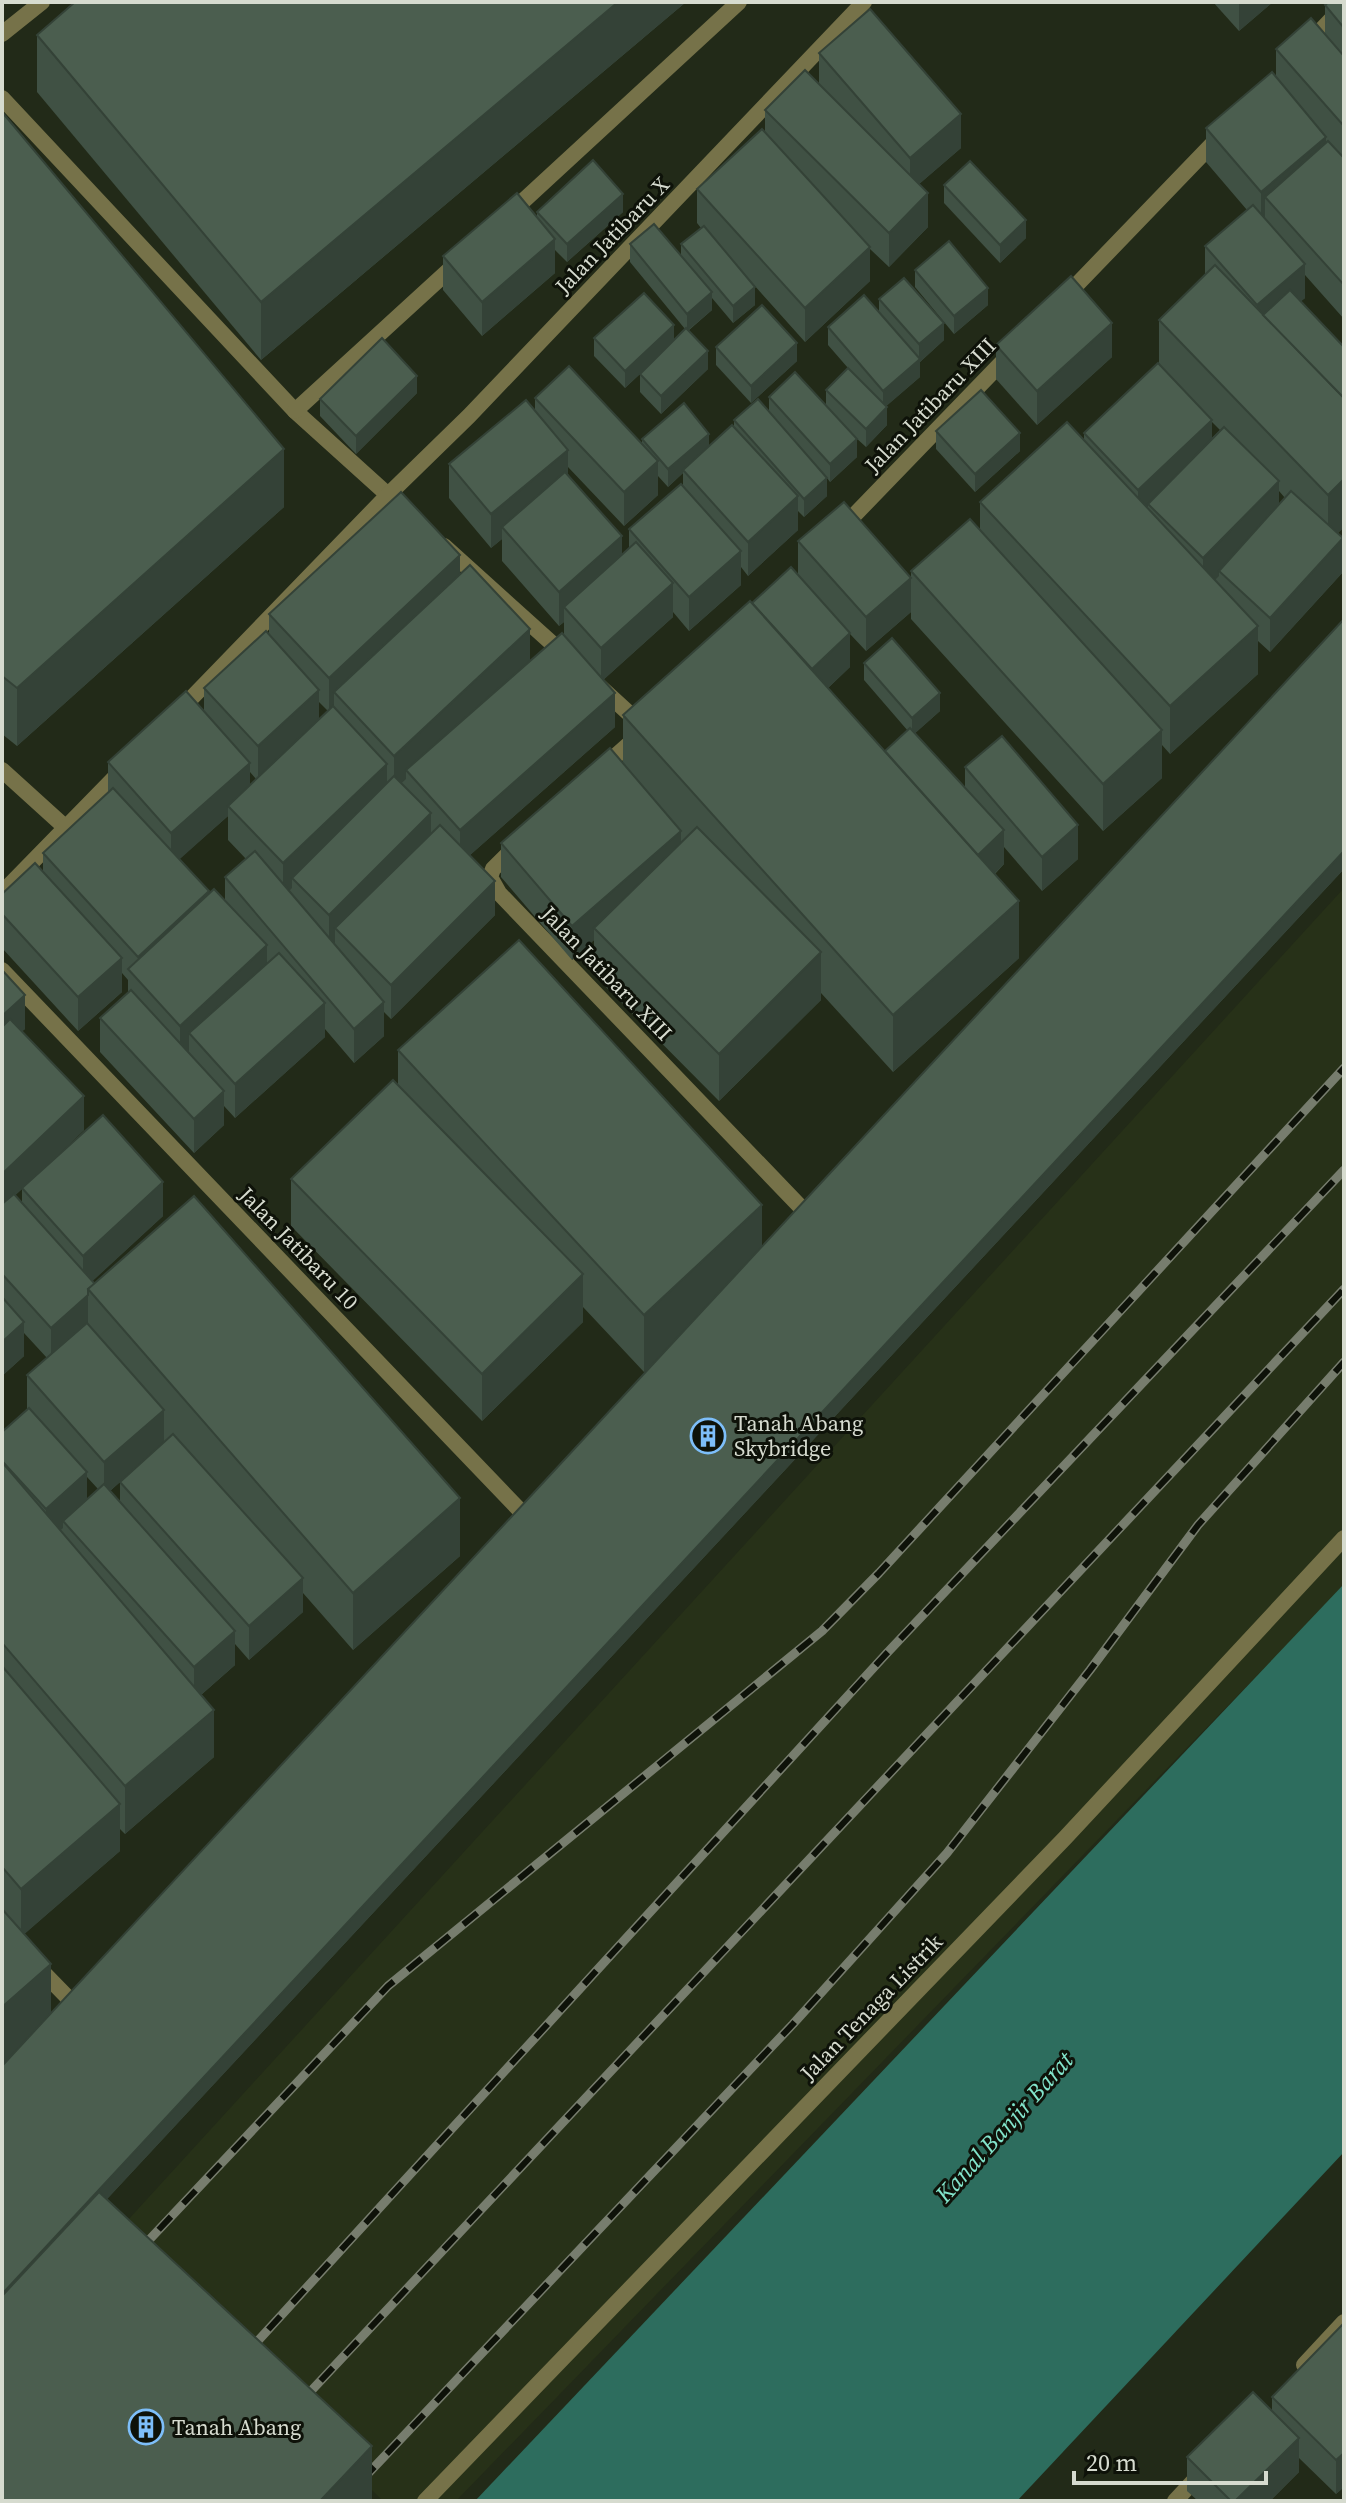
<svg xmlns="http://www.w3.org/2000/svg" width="1346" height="2503" font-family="'Source Serif 4',serif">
<rect width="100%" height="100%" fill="#222a18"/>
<!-- built -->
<path fill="#273118" d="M 1344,888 L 1344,1586 L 456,2501 L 383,2501 L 370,2488 L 358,2501 L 2,2358 Z"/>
<!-- water -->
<path fill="#2d6d5e" d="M 1344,1584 L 1344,2152 L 1017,2501 L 475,2501 Z"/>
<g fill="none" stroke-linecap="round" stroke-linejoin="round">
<!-- street -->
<g stroke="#767249" stroke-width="16">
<path d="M 2,34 L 42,2"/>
<path d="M 1306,46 L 1344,6"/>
<path d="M 2,98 L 295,411 L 409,514"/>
<path d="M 508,215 L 739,2"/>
<path d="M 1062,300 L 1221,135"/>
<path d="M 295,411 L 459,261"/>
<path d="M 840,530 L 1010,354"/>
<path d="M 444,546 L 566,656"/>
<path d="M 598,685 L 646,729 L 601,769"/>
<path d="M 179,711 L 388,495 L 469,416 L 864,2"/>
<path d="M 2,770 L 66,828"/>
<path d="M 516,846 L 493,869 L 490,877 L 499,893 L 813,1220"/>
<path d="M 2,893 L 121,771"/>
<path d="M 2,970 L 532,1523"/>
<path d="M 36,1965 L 74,2004"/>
<path d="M 1304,2365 L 1344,2322"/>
<path d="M 425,2501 L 1065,1838 L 1344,1538"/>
<path d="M 1175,2501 L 1203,2471"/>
</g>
<!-- rail casing -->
<g stroke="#777d6e" stroke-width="9">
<g id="rail">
<path d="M 134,2256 L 388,1986 L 822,1631 L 879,1573 L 1344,1068"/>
<path d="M 244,2356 L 887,1653 L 1344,1170"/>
<path d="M 296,2407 L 1344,1289"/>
<path d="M 362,2480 L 793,2024 L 947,1853 L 1090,1670 L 1198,1525 L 1344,1362"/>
</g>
</g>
<!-- rail -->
<use href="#rail" stroke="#0e1209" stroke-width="6" stroke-dasharray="18" stroke-linecap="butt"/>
</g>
<!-- wall -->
<g fill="#405144" fill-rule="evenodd">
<path d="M 686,2 L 261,360 L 37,92 L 37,35 Z"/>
<path d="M 1213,2 L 1273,2 L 1239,31 Z"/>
<path d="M 1344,2 L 1344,319 L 1305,275 L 1305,298 L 1301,301 L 1344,347 L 1344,527 L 1338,533 L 1343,572 L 1270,652 L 1258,641 L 1258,674 L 1170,754 L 1162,745 L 1162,778 L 1103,831 L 911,619 L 911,571 L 980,530 L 980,502 L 1084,440 L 1084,433 L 1159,363 L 1159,320 L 1205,274 L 1205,246 L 1247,210 L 1206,162 L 1206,128 L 1276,76 L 1276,49 L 1325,34 L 1325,5 ZM 1212,422 L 1220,430 L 1212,438 ZM 1279,491 L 1285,498 L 1279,505 Z"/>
<path d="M 819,53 L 961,148 L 919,184 L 928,227 L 889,267 L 870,249 L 870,281 L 805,342 L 754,285 L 755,305 L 733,323 L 712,298 L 712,310 L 688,331 L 708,369 L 661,414 L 640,392 L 640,374 L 625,388 L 594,356 L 594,338 L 674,340 L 685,329 L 630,262 L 630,244 L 681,256 L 681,244 L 701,228 L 697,223 L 697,189 L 765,133 L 765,110 L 819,85 Z"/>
<path d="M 2,112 L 284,507 L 17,746 L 2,734 Z"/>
<path d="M 944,185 L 1026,238 L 1000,263 L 944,203 Z"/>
<path d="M 537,212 L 623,212 L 567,262 L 555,250 L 555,273 L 482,336 L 443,290 L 443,256 L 537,217 Z"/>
<path d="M 915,270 L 988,305 L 954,334 L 915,287 Z"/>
<path d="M 879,299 L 944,340 L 920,362 L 920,377 L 886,406 L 887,425 L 866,447 L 855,437 L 857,457 L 830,482 L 827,478 L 827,496 L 804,517 L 798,511 L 798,530 L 748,576 L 741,567 L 741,585 L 689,631 L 673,612 L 673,617 L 603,680 L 615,727 L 470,855 L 495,915 L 391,1019 L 384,1012 L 384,1036 L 354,1063 L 325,1029 L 325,1037 L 235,1118 L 224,1106 L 224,1125 L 194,1153 L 100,1052 L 100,1018 L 128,992 L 128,980 L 122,973 L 122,992 L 78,1031 L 2,948 L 2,894 L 43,872 L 43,853 L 108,793 L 108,762 L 204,711 L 204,688 L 269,635 L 269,614 L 460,574 L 530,661 L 564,636 L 564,622 L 559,626 L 502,561 L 502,539 L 491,548 L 449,498 L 449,464 L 535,411 L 535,398 L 642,443 L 642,439 L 709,447 L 734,427 L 734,420 L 769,411 L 769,397 L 826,405 L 826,390 L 848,368 L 828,345 L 828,327 L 879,312 ZM 568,467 L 624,526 L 658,495 L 658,476 L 668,487 L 683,473 L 683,486 L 629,529 L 629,549 L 622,554 L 568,474 ZM 319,702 L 328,711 L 319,719 ZM 250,772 L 256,779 L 250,785 ZM 228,816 L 228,840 L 246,859 L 225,877 L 225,900 L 209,894 L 179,859 Z"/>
<path d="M 996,345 L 1112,357 L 1037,425 L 996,379 Z"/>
<path d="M 716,347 L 797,361 L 751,403 L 716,365 Z"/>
<path d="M 417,393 L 356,454 L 320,416 L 320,399 Z"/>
<path d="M 936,431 L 1020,451 L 975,492 L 936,449 Z"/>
<path d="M 798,541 L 911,612 L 866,651 L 850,634 L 850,667 L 828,688 L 885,751 L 908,731 L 864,680 L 864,663 L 940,711 L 915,733 L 965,787 L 965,767 L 1078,859 L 1042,891 L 1004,847 L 1004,864 L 995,874 L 1019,958 L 893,1072 L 821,993 L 821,1000 L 719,1101 L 594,975 L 594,940 L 572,960 L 501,877 L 501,843 L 623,763 L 623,715 L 752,603 L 798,575 Z"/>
<path d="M 1344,619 L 1344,869 L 107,2199 L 372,2501 L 2,2501 L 12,2056 L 2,2065 L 2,1432 L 27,1409 L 27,1375 L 47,1358 L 24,1333 L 24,1356 L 2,1376 L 2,970 L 25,1029 L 22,1031 L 84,1130 L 47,1165 L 163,1216 L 92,1281 L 460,1556 L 353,1650 L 303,1593 L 303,1612 L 249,1660 L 235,1644 L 235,1665 L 201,1695 L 214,1757 L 125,1834 L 120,1829 L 120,1851 L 24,1934 L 51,2014 L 655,1362 L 644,1372 L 583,1307 L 583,1322 L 482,1421 L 291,1226 L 291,1179 L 398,1086 L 398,1050 L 762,1246 ZM 22,1189 L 22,1202 L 15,1195 ZM 87,1477 L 98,1489 L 87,1499 ZM 120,1482 L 120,1502 L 110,1491 Z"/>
<path d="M 1344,2323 L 1344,2487 L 1336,2494 L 1299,2458 L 1299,2472 L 1270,2501 L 1198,2501 L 1187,2491 L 1187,2457 L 1272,2411 L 1272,2397 Z"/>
</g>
<!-- shaded-wall -->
<g fill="#344237">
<path d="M 618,2 L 686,2 L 261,360 L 261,302 Z"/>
<path d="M 1239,2 L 1273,2 L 1239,31 Z"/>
<path d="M 961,114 L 961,148 L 910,192 L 910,158 Z"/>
<path d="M 1326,137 L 1326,171 L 1265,197 L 1265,223 L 1261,226 L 1261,192 Z"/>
<path d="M 928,193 L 928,227 L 889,267 L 889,233 Z"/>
<path d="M 623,194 L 623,212 L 567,262 L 567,244 Z"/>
<path d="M 1026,220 L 1026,238 L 1000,263 L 1000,245 Z"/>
<path d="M 555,239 L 555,273 L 482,336 L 482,302 Z"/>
<path d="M 870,247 L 870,281 L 805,342 L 805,308 Z"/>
<path d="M 1305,264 L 1305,298 L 1257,339 L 1257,305 Z"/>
<path d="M 755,287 L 755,305 L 733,323 L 733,306 Z"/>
<path d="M 988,288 L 988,305 L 954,334 L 954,316 Z"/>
<path d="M 712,292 L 712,310 L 687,331 L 687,314 Z"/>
<path d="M 944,323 L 944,340 L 920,362 L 920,377 L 883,409 L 883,391 L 919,360 L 919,344 Z"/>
<path d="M 1112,323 L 1112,357 L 1037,425 L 1037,391 Z"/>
<path d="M 674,325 L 674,342 L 625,388 L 625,371 Z"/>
<path d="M 797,343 L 797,361 L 751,403 L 751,386 Z"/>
<path d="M 708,351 L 708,369 L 661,414 L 661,396 Z"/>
<path d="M 417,376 L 417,393 L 356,454 L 356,436 Z"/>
<path d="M 887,407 L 887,425 L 866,447 L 866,429 Z"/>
<path d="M 1212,420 L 1212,454 L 1148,504 L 1148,514 L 1138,524 L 1138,490 Z"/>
<path d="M 1020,433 L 1020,451 L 975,492 L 975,474 Z"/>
<path d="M 709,434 L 709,451 L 683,470 L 683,473 L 668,487 L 668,469 Z"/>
<path d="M 857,439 L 857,457 L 830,482 L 830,464 Z"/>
<path d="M 284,449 L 284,507 L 17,746 L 17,688 Z"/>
<path d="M 568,450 L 568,484 L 502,527 L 502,539 L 491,548 L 491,514 Z"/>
<path d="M 658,461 L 658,495 L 624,526 L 624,492 Z"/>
<path d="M 827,478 L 827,496 L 804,517 L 804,499 Z"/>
<path d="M 1344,479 L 1344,527 L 1328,542 L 1328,495 Z"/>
<path d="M 1279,481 L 1279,515 L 1219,571 L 1219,576 L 1203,592 L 1203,558 Z"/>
<path d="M 798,496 L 798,530 L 748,576 L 748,542 Z"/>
<path d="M 622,536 L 622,570 L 564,607 L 564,622 L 559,626 L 559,592 Z"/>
<path d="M 1343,538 L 1343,572 L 1270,652 L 1270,618 Z"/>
<path d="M 741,551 L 741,585 L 689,631 L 689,597 Z"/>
<path d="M 460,555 L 460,589 L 334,692 L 334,708 L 329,712 L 329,678 Z"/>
<path d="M 911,578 L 911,612 L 866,651 L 866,617 Z"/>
<path d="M 673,583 L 673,617 L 601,682 L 601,648 Z"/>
<path d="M 1258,626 L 1258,674 L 1170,754 L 1170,706 Z"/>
<path d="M 530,629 L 530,663 L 406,770 L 406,779 L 394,790 L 394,756 Z"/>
<path d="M 850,633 L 850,667 L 804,711 L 804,677 Z"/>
<path d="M 319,690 L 319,724 L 258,780 L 258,746 Z"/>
<path d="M 615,693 L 615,727 L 460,864 L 460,830 Z"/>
<path d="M 940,693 L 940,711 L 912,736 L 912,718 Z"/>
<path d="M 1162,730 L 1162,778 L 1103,831 L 1103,784 Z"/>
<path d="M 250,763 L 250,797 L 228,806 L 228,816 L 171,867 L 171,833 Z"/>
<path d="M 387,764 L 387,798 L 292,878 L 292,888 L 283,897 L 283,863 Z"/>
<path d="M 431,813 L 431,847 L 335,928 L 335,943 L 329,949 L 329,915 Z"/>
<path d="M 1078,825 L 1078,859 L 1042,891 L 1042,857 Z"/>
<path d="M 1004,830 L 1004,864 L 976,892 L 976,858 Z"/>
<path d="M 681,831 L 681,865 L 594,928 L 594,940 L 572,960 L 572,926 Z"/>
<path d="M 1344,851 L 1344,869 L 2,2312 L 2,2294 Z"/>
<path d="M 495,881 L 495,915 L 391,1019 L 391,985 Z"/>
<path d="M 209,891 L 209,925 L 138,980 L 138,957 Z"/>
<path d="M 1019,901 L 1019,958 L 893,1072 L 893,1015 Z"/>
<path d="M 267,945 L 267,979 L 189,1033 L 189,1051 L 180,1060 L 180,1026 Z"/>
<path d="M 821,952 L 821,1000 L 719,1101 L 719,1054 Z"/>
<path d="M 122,958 L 122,992 L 78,1031 L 78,997 Z"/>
<path d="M 25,995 L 25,1029 L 2,1050 L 2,1016 Z"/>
<path d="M 384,1002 L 384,1036 L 354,1063 L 354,1029 Z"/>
<path d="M 325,1003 L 325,1037 L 235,1118 L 235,1084 Z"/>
<path d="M 224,1091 L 224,1125 L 194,1153 L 194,1119 Z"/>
<path d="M 84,1096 L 84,1130 L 2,1208 L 2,1174 Z"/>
<path d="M 163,1182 L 163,1216 L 83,1290 L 83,1256 Z"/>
<path d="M 762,1205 L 762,1262 L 644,1372 L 644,1315 Z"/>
<path d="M 583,1274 L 583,1322 L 482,1421 L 482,1374 Z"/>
<path d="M 88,1295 L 88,1329 L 51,1362 L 51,1328 Z"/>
<path d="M 24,1322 L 24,1356 L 2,1376 L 2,1342 Z"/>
<path d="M 164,1410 L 164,1444 L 104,1496 L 104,1462 Z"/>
<path d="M 87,1472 L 87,1506 L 63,1521 L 63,1528 L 46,1543 L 46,1509 Z"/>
<path d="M 460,1498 L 460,1556 L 353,1650 L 353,1593 Z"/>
<path d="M 303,1578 L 303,1612 L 249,1660 L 249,1626 Z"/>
<path d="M 235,1631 L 235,1665 L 194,1701 L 194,1667 Z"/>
<path d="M 214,1710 L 214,1757 L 125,1834 L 125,1786 Z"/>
<path d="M 120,1804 L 120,1851 L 21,1937 L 21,1889 Z"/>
<path d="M 51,1964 L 51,2021 L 2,2065 L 2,2007 Z"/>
<path d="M 1299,2438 L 1299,2472 L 1270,2501 L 1235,2501 Z"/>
<path d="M 372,2446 L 372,2501 L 320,2501 Z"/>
<path d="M 1344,2453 L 1344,2487 L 1336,2494 L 1336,2460 Z"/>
</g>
<!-- building -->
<g fill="#4b5e4f" stroke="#344237" stroke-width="2">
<path d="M 75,2 L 618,2 L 261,302 L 37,35 Z"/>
<path d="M 1329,2 L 1344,2 L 1344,28 L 1325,5 Z"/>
<path d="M 870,9 L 961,114 L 910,158 L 819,53 Z"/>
<path d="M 1311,18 L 1344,56 L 1344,124 L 1343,125 L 1276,49 Z"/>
<path d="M 805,70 L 928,193 L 889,233 L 765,110 Z"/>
<path d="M 1272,72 L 1326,137 L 1261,192 L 1206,128 Z"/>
<path d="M 2,112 L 284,449 L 17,688 L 2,676 Z"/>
<path d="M 762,129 L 870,247 L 805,308 L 697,189 Z"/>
<path d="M 1328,141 L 1344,158 L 1344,285 L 1265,197 Z"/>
<path d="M 593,160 L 623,194 L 567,244 L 537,212 Z"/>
<path d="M 970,161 L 1026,220 L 1000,245 L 944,185 Z"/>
<path d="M 517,193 L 555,239 L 482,302 L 443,256 Z"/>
<path d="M 1253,205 L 1305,264 L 1257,305 L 1205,246 Z"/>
<path d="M 654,224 L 712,292 L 687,314 L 630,244 Z"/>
<path d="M 704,226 L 755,287 L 733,306 L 681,244 Z"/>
<path d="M 949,241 L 988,288 L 954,316 L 915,270 Z"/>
<path d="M 1215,265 L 1344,398 L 1344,479 L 1328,495 L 1159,320 Z"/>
<path d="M 1071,276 L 1112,323 L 1037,391 L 996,345 Z"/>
<path d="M 904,278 L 944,323 L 919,344 L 879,299 Z"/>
<path d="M 1290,290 L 1344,347 L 1344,398 L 1263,315 Z"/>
<path d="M 644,293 L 674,325 L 625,371 L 594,338 Z"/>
<path d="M 864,295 L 920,359 L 883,391 L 828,327 Z"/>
<path d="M 762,305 L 797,343 L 751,386 L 716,347 Z"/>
<path d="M 686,328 L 708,351 L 661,396 L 640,374 Z"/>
<path d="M 382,338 L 417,376 L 356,436 L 320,399 Z"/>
<path d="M 1158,363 L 1212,420 L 1138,490 L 1084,433 Z"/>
<path d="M 569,366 L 658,461 L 624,492 L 535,398 Z"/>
<path d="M 848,368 L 887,407 L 866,429 L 826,390 Z"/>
<path d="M 795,372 L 857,439 L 830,464 L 769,397 Z"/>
<path d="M 981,390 L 1020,433 L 975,474 L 936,431 Z"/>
<path d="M 758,399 L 827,478 L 804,499 L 734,420 Z"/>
<path d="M 526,400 L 568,450 L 491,514 L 449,464 Z"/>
<path d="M 684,403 L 709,434 L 668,469 L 642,439 Z"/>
<path d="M 1067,422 L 1258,626 L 1170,706 L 980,502 Z"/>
<path d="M 732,425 L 798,496 L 748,542 L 683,470 Z"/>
<path d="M 1224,427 L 1279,481 L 1203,558 L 1148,504 Z"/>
<path d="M 565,472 L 622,536 L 559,592 L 502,527 Z"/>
<path d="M 681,484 L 741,551 L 689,597 L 629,529 Z"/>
<path d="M 1291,491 L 1343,538 L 1270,618 L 1219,571 Z"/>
<path d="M 401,492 L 460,555 L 329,678 L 269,614 Z"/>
<path d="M 844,502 L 911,578 L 866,617 L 798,541 Z"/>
<path d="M 970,519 L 1162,730 L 1103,784 L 911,571 Z"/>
<path d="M 636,542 L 673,583 L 601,648 L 564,607 Z"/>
<path d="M 470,565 L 530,629 L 394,756 L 334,692 Z"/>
<path d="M 791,567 L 850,633 L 812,669 L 752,603 Z"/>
<path d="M 750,601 L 1019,901 L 893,1015 L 623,715 Z"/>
<path d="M 1344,619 L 1344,851 L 2,2294 L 2,2066 Z"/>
<path d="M 266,631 L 319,690 L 258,746 L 204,688 Z"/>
<path d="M 562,633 L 615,693 L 460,830 L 406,770 Z"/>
<path d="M 892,638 L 940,693 L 912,718 L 864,663 Z"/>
<path d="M 186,691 L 250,763 L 171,833 L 108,762 Z"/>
<path d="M 333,706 L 387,764 L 283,863 L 228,806 Z"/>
<path d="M 910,728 L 1004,830 L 978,855 L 885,751 Z"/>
<path d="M 1002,736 L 1078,825 L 1042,857 L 965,767 Z"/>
<path d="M 610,748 L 681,831 L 572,926 L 501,843 Z"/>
<path d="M 394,776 L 431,813 L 329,915 L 292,878 Z"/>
<path d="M 113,788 L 209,891 L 138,957 L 43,853 Z"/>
<path d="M 440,825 L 495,881 L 391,985 L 335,928 Z"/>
<path d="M 697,827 L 821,952 L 719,1054 L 594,928 Z"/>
<path d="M 255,851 L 384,1002 L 354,1029 L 225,877 Z"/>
<path d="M 35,863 L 122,958 L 78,997 L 2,914 L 2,894 Z"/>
<path d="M 214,889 L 267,945 L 180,1026 L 128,969 Z"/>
<path d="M 519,940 L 762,1205 L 644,1315 L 398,1050 Z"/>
<path d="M 279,953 L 325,1003 L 235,1084 L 189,1033 Z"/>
<path d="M 2,970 L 25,995 L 2,1016 Z"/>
<path d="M 131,990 L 224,1091 L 194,1119 L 100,1018 Z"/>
<path d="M 10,1019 L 84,1096 L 2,1174 L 2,1027 Z"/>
<path d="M 393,1080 L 583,1274 L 482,1374 L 291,1179 Z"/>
<path d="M 103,1115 L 163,1182 L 83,1256 L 22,1188 Z"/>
<path d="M 14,1194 L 95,1284 L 88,1289 L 88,1295 L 51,1328 L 2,1274 L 2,1204 Z"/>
<path d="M 194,1196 L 460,1498 L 353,1593 L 88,1289 Z"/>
<path d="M 2,1297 L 24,1322 L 2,1342 Z"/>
<path d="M 87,1323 L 164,1410 L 104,1462 L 27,1375 Z"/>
<path d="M 29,1408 L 87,1472 L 46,1509 L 2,1461 L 2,1432 Z"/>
<path d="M 173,1434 L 303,1578 L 249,1626 L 120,1482 Z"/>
<path d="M 2,1462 L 214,1710 L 125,1786 L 2,1643 Z"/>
<path d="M 104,1484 L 235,1631 L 194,1667 L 63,1521 Z"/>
<path d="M 2,1666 L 120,1804 L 21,1889 L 2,1867 Z"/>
<path d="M 2,1909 L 51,1964 L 2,2007 Z"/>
<path d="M 99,2192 L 372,2446 L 320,2501 L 2,2501 L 2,2296 Z"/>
<path d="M 1344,2323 L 1344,2453 L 1336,2460 L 1272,2397 Z"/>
<path d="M 1253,2392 L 1299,2438 L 1235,2501 L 1231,2501 L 1187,2457 Z"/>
</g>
<!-- icons -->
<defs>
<g id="building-ring" transform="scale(1.8)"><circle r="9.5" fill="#0e1209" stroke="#7dbef9" stroke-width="1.5"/><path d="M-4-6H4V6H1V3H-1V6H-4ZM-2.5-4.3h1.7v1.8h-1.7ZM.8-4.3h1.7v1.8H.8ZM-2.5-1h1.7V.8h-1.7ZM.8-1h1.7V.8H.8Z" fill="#7dbef9"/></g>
</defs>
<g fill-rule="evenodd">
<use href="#building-ring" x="708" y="1436"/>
<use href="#building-ring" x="146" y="2427"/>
</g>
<g text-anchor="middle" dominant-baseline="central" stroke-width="6" stroke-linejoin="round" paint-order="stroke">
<!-- street labels -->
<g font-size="22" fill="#d6dbcf" stroke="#0e1209">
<text transform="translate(612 235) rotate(-46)">Jalan Jatibaru X</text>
<text transform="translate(930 405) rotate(-46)">Jalan Jatibaru XIII</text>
<text transform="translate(607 973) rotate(46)">Jalan Jatibaru XIII</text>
<text transform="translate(299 1248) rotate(46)">Jalan Jatibaru 10</text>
<text transform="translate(871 2007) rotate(-46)">Jalan Tenaga Listrik</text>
</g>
<!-- poi labels -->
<g font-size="22" fill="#d6dbcf" stroke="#0e1209" text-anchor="start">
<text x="734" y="1423">Tanah Abang<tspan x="734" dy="25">Skybridge</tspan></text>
<text x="172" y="2427">Tanah Abang</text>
</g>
<!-- water labels -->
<g font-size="24" font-style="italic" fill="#83e5cc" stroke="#0e1209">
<text transform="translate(1004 2127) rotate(-48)">Kanal Banjir Barat</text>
</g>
</g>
<!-- border -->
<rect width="1346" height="2503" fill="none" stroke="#d6dbcf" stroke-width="8"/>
<!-- scale -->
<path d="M1074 2471v12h192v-12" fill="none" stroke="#d6dbcf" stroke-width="4"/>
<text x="1086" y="2471" font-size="24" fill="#d6dbcf" stroke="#0e1209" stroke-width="6" paint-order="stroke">20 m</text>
</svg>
